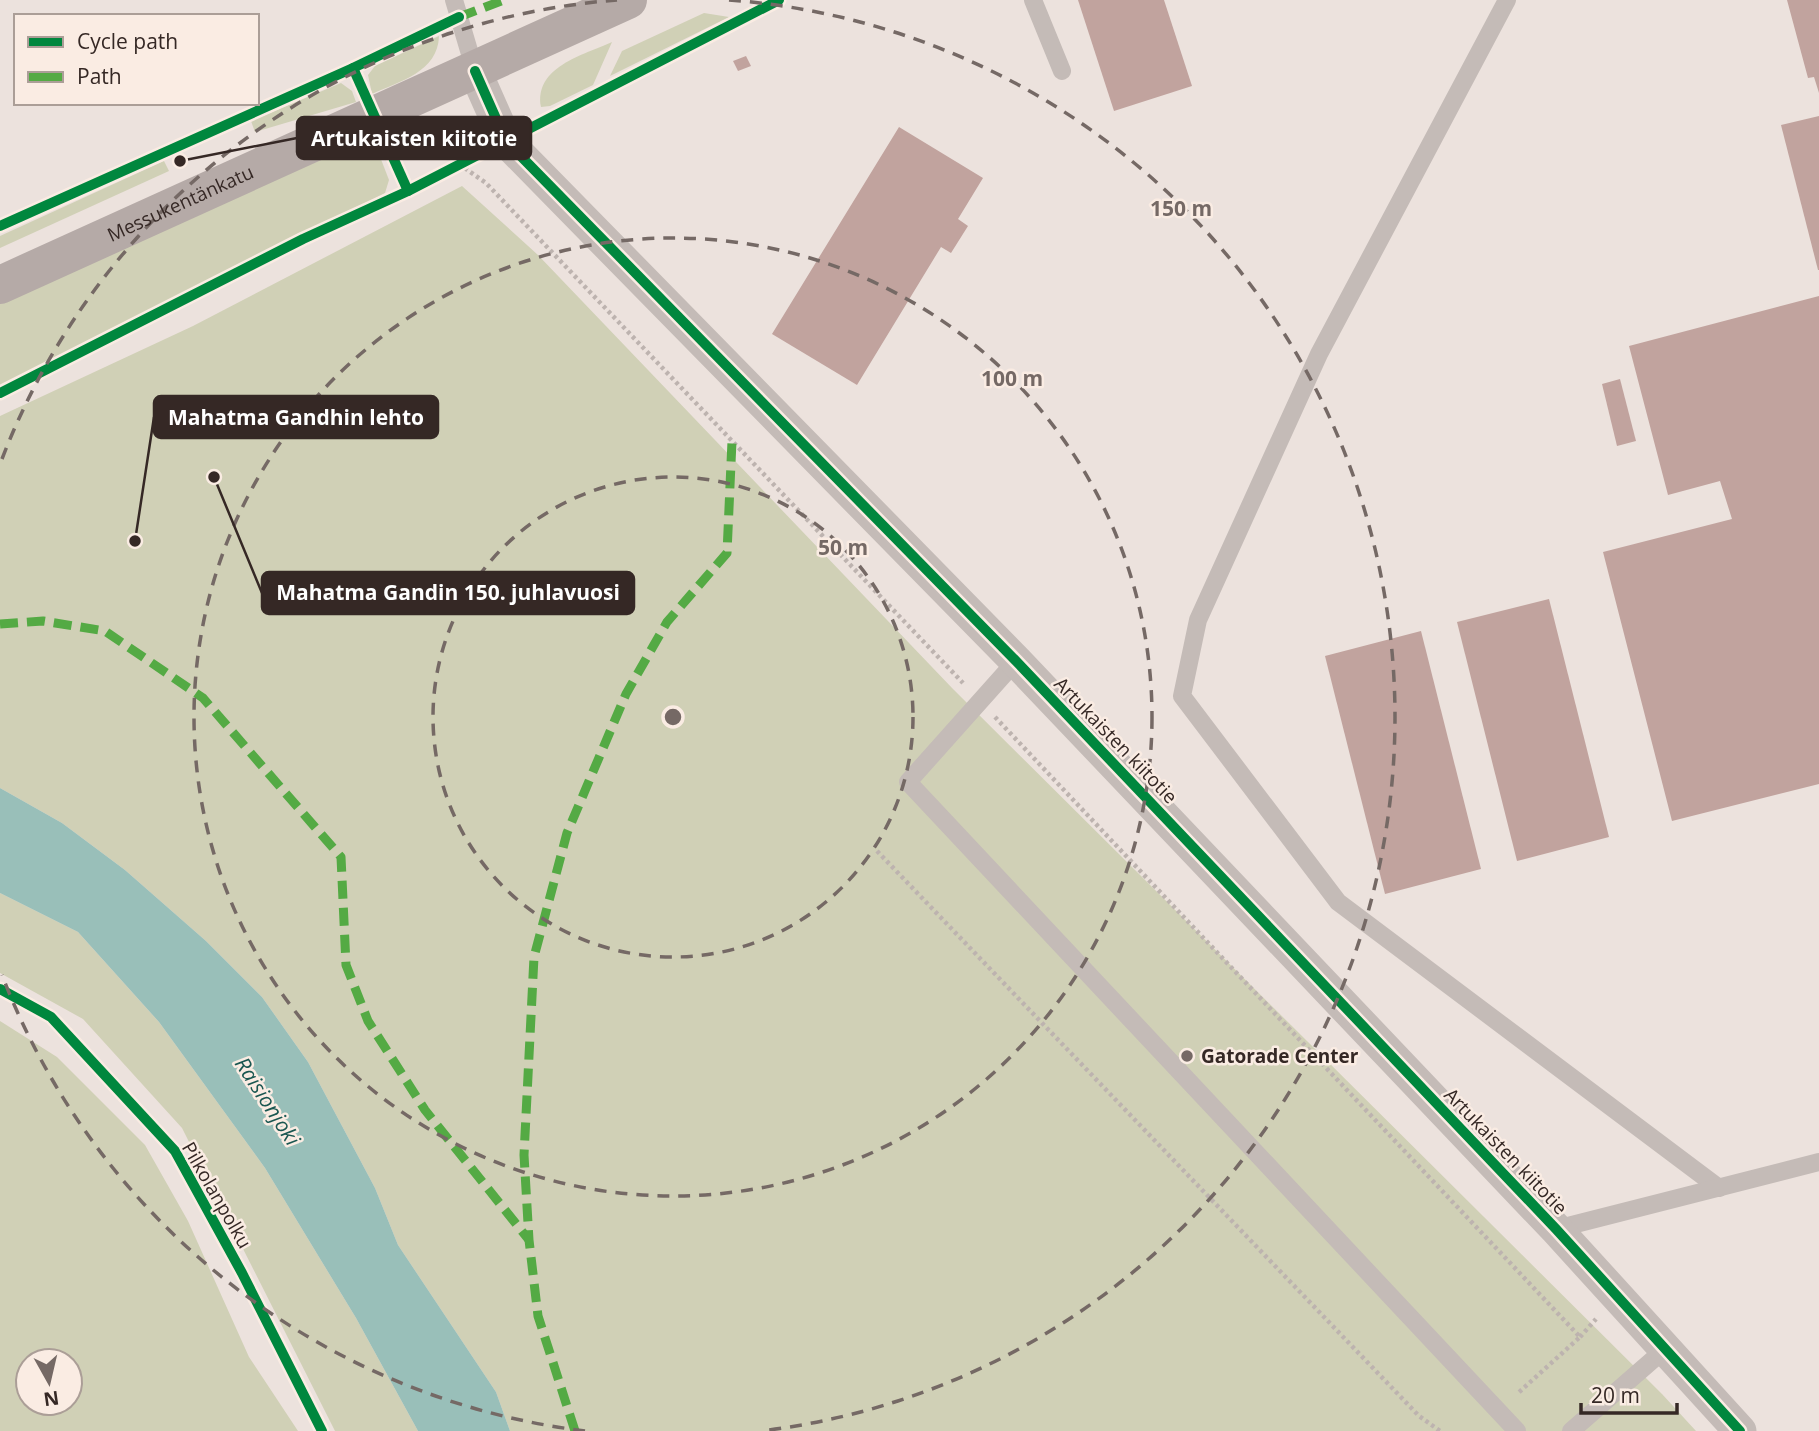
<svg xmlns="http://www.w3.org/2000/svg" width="1819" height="1431" font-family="'Open Sans',sans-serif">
<rect width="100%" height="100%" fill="#ece2dd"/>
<!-- green -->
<g fill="#d0d0b6" fill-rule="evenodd">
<path d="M 704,13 L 729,17 L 610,76 L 622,51 Z"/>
<path d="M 439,36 C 438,72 400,81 372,94 L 368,75 L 375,66 Z"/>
<path d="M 612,42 L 593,85 L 550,106 L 541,107 C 534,67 583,55 612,42 Z"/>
<path d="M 341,83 L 352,91 L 356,102 L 255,132 L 251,121 Z"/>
<path d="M 372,136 L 389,180 L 385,193 L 0,390 L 0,304 Z"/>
<path d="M 164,161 L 169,171 L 0,248 L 0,236 Z"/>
<path d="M 462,186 L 538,255 L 953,689 L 1662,1394 L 1696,1431 L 510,1431 L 496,1392 L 398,1245 L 375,1188 L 308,1062 L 262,997 L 206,941 L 125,870 L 62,823 L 0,788 L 0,416 L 193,326 Z"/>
<path d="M 0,893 L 78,932 L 159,1022 L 265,1168 L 356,1318 L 418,1431 L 335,1431 L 182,1128 L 83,1019 L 0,973 Z"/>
<path d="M 0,1021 L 57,1057 L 145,1145 L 188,1221 L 249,1357 L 298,1431 L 0,1431 ZM 28,1361 L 70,1361 L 70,1403 L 28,1403 Z"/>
</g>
<!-- water -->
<path fill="#99bfb9" d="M 0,788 L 62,823 L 125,870 L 206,941 L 262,997 L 308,1062 L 375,1188 L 398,1245 L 496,1392 L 510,1431 L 418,1431 L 356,1318 L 265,1168 L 159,1022 L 78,932 L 0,893 Z"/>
<!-- building -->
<g fill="#c1a39e">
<path d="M 1078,0 L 1164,0 L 1192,86 L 1114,111 Z"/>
<path d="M 1787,0 L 1819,0 L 1819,93 L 1814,77 L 1808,78 Z"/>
<path d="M 746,56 L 751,66 L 738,71 L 733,61 Z"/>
<path d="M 1819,116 L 1819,270 L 1818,270 L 1781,125 Z"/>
<path d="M 899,127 L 983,178 L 958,219 L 968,226 L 951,253 L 941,247 L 857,385 L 772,334 Z"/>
<path d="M 1819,296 L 1819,784 L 1672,821 L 1603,552 L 1732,519 L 1720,481 L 1668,495 L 1629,346 Z"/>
<path d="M 1620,379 L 1636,441 L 1617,446 L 1602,384 Z"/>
<path d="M 1549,599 L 1609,837 L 1517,861 L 1457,622 Z"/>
<path d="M 1421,631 L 1481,869 L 1385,894 L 1325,656 Z"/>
</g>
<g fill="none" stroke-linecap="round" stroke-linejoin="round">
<!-- path -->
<g stroke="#bdb3af" stroke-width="4.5" stroke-dasharray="3.5 3.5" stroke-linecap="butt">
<path d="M 173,148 L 180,161"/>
<path d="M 459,164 L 486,183 L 963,683"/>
<path d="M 995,717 L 1580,1337 L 1517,1394"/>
<path d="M 877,851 L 1419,1416 L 1440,1431"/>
<path d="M 1580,1337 L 1596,1319"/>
</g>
<!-- lane -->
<g stroke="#c4bbb7" stroke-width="18">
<path d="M 454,0 L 475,71"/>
<path d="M 1033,0 L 1062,71"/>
<path d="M 1507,0 L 1319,354 L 1198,620 L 1182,696 L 1338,902 L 1719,1188"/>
<path d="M 1016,661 L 908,782 L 1517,1431"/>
<path d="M 1556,1229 L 1819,1162"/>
<path d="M 1571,1431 L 1664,1350"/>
</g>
<!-- street -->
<path stroke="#c4bbb7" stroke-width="33" d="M 475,71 L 506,141 L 1016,661 L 1556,1229 L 1740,1431"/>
<!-- secondary -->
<path stroke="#b5aaa7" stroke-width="38" id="s1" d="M 0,285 L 628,0"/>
<!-- quiet -->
<g stroke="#54aa44" stroke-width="9" stroke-dasharray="18 9" stroke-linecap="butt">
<path d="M 459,17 L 504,0"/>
<path d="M 0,624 L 43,621 L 105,631 L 203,698 L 341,857 L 346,965 L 368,1021 L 425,1110 L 529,1240"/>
<path d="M 575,1431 L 538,1316 L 529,1240 L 524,1155 L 534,957 L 567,833 L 626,694 L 667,622 L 727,553 L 732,441"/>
</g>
<!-- cycleway casing -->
<g stroke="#faece3" stroke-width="15">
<g id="cycleway">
<path d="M 353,68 L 408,191"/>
<path d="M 475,71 L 506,141 L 1016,661 L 1556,1229 L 1740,1431"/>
<path d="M 0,226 L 353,68 L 459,17"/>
<path d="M 0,393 L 303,239 L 408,191 L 779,0"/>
<path d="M 0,989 L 51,1017 L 175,1151 L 242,1273 L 322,1431"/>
</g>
</g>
<!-- cycleway -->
<use href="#cycleway" stroke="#00873e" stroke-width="10"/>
</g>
<!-- distance rings -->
<g fill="none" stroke="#756965" stroke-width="3.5" stroke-dasharray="12 9">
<circle cx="673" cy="717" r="240"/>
<circle cx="673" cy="717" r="479"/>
<path d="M585 1431A719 719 0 0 1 2 975M2 459A719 719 0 0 1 617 0M729 0A719 719 0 0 1 761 1431"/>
</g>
<!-- markers -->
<circle fill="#756965" stroke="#faece3" stroke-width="2.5" cx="1187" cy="1056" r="7"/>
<g text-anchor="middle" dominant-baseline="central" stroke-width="5" stroke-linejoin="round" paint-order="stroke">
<!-- street labels -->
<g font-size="19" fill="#352825" stroke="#faece3">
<text stroke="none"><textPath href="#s1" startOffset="198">Messukentänkatu</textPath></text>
<text transform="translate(1116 740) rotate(46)">Artukaisten kiitotie</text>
<text transform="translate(1506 1151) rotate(46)">Artukaisten kiitotie</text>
<text transform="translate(217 1195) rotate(60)">Pilkolanpolku</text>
</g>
<!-- poi labels -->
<g font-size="19" font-weight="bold" fill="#352825" stroke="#faece3" text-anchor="start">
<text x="1201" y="1056">Gatorade Center</text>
</g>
<!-- water labels -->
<g font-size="21" font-style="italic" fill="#1a5751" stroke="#faece3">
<text transform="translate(268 1101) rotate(57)">Raisionjoki</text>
</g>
</g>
<circle cx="673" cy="717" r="10" fill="#756965" stroke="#faece3" stroke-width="3.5"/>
<g font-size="21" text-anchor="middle" font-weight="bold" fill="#756965" stroke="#faece3" stroke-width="5" stroke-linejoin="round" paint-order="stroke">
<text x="1181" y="216">150 m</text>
<text x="1012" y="386">100 m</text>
<text x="843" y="555">50 m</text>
</g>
<!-- callouts -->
<path fill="none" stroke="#352825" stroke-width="2.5" d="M180 161L297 138M135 541L154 417M214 477L262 593"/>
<g fill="#352825" stroke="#faece3" stroke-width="2.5">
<circle cx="180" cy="161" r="7"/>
<circle cx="135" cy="541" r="7"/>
<circle cx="214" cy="477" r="7"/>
</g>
<g fill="#352825" stroke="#352825" stroke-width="2.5">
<rect x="297" y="117" width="234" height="42" rx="7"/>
<rect x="154" y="396" width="284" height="42" rx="7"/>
<rect x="262" y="572" width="372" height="42" rx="7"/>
</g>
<g font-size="21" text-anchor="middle" font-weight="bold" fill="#fff">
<text x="414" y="146">Artukaisten kiitotie</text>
<text x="296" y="425">Mahatma Gandhin lehto</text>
<text x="448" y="600">Mahatma Gandin 150. juhlavuosi</text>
</g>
<!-- legend -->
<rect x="14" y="14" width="245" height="91" fill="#faece3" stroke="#ab9e97" stroke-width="2"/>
<rect x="28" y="37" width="35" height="10" fill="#00873e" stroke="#ab9e97" stroke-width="2"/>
<text x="77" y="49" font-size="21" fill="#352825">Cycle path</text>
<rect x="28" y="72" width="35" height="10" fill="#54aa44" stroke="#ab9e97" stroke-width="2"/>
<text x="77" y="84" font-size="21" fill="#352825">Path</text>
<!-- north arrow -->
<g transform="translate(49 1382) rotate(172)"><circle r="33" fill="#faece3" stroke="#ab9e97" stroke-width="2"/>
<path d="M0-5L12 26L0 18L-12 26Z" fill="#756965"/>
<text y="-10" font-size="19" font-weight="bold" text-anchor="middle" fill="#352825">N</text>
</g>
<!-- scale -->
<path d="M1581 1403v10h96v-10" fill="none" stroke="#352825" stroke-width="3.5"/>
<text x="1591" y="1403" font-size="21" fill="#352825" stroke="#faece3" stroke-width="5" paint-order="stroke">20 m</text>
</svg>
